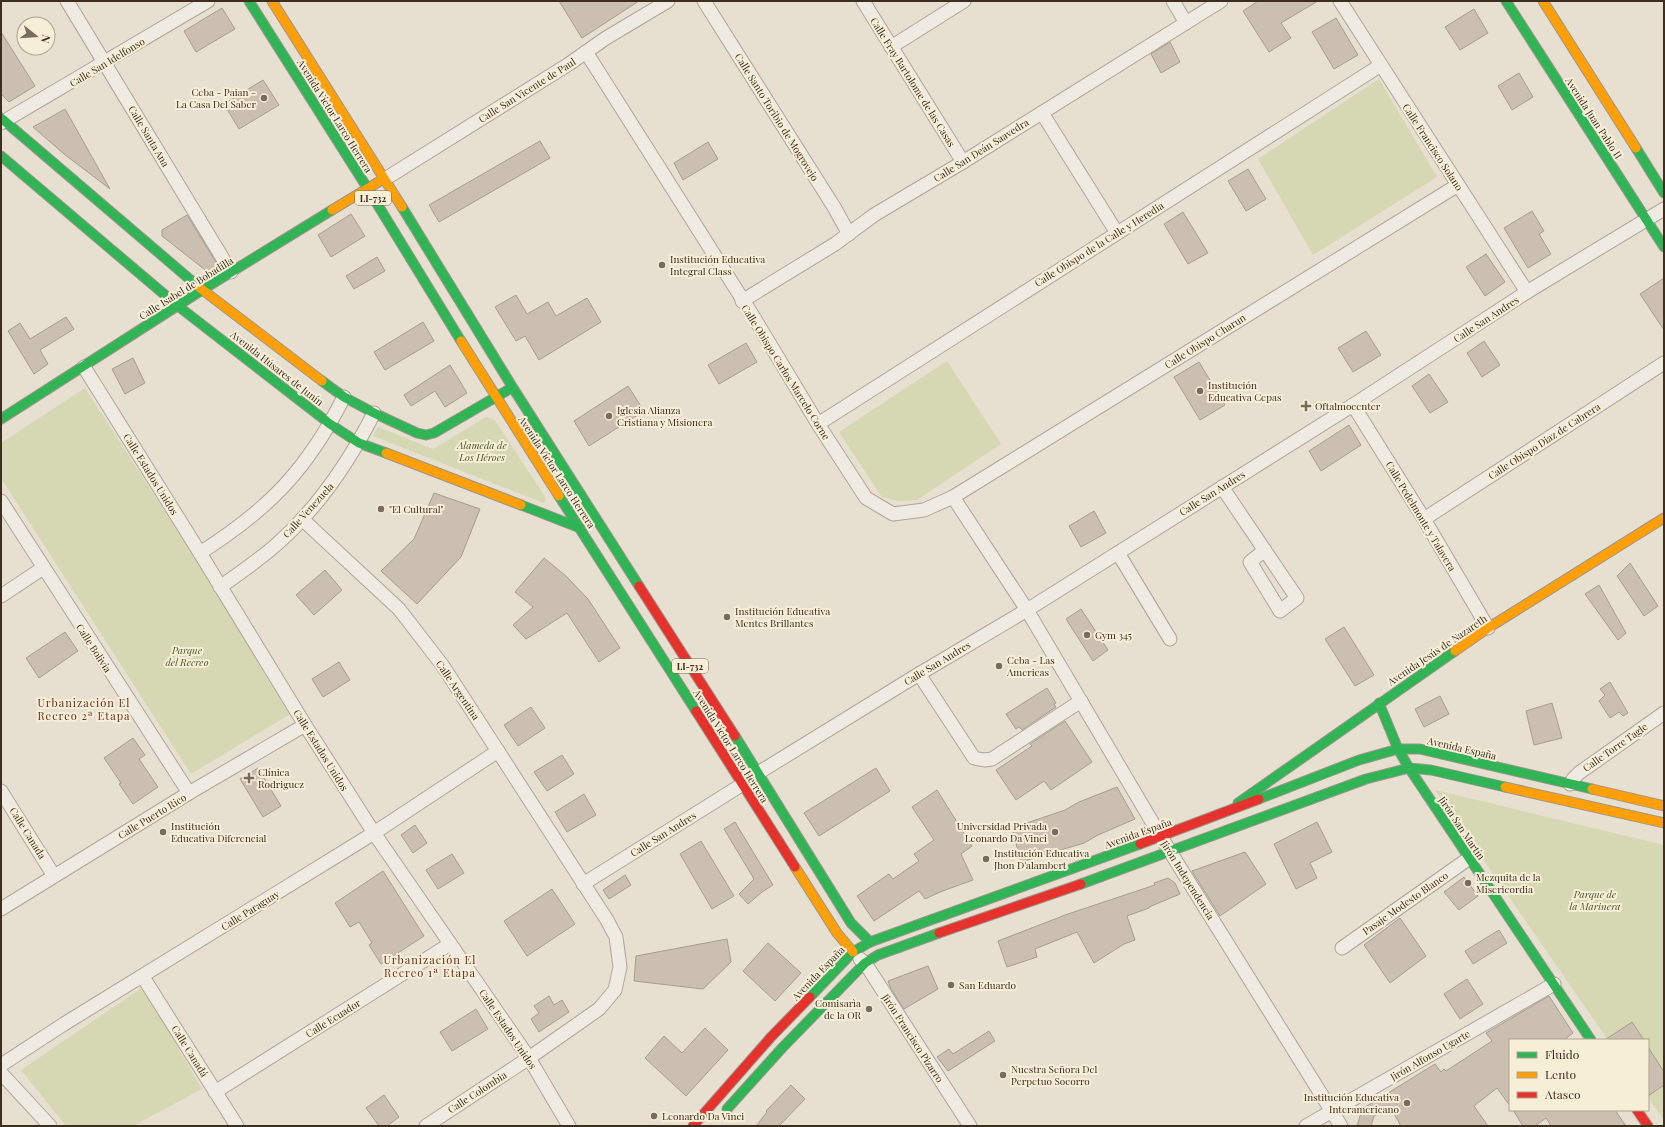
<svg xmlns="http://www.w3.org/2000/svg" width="1665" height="1127" font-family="'Playfair Display',serif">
<rect width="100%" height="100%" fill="#e7e0d1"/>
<!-- green -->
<g fill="#d6d7b3">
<path d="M 1379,79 L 1437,177 L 1313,255 L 1258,159 Z"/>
<path d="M 947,361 L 1001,444 L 917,500 L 897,501 L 882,497 L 839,432 Z"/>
<path d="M 85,388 L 294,712 L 191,774 L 1,478 L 1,443 Z"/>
<path d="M 486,417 L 494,419 L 546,498 L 544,503 L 373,436 L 378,427 L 433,449 Z"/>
<path d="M 1435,790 L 1664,845 L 1664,1120 L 1648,1097 L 1648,1040 L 1608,1040 Z"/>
<path d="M 143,987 L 202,1089 L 133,1126 L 66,1126 L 21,1070 Z"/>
</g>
<!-- building -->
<g fill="#cbbfb2" stroke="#a89c90">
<path d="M 559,1 L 639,1 L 582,38 Z"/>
<path d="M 1258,1 L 1318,1 L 1281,23 L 1291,38 L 1269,52 L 1243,11 Z"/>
<path d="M 222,8 L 235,29 L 196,52 L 184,31 Z"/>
<path d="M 1474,9 L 1488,33 L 1460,50 L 1445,27 Z"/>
<path d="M 1336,18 L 1358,55 L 1334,69 L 1312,32 Z"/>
<path d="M 1,32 L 35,86 L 9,102 L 1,94 Z"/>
<path d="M 1170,42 L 1180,62 L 1161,73 L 1151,54 Z"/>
<path d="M 1519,73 L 1533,97 L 1512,110 L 1498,86 Z"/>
<path d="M 263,80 L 279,105 L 239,129 L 224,104 Z"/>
<path d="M 65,109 L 110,189 L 64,154 L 33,127 Z"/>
<path d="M 540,141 L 550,158 L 439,222 L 429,205 Z"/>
<path d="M 708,142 L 718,159 L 683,180 L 674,163 Z"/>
<path d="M 1248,169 L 1266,199 L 1246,211 L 1228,181 Z"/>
<path d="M 1532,211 L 1544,231 L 1539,234 L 1551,254 L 1528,268 L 1504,228 Z"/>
<path d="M 1183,212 L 1208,253 L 1188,264 L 1164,224 Z"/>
<path d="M 351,214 L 365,236 L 331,257 L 318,235 Z"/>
<path d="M 187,215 L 219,267 L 209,273 L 162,236 L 162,230 Z"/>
<path d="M 1486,254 L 1505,282 L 1485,296 L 1466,267 Z"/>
<path d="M 377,257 L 385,271 L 354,289 L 346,276 Z"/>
<path d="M 1664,278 L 1664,330 L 1640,294 Z"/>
<path d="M 516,295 L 527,314 L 548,302 L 556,316 L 587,298 L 601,322 L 539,360 L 525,336 L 516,341 L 495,307 Z"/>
<path d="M 66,317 L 74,329 L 40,350 L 48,364 L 34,374 L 8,331 L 20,323 L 30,339 Z"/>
<path d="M 423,322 L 434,341 L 385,370 L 374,352 Z"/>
<path d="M 1366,331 L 1381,355 L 1353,372 L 1338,348 Z"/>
<path d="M 1484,341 L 1500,365 L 1482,377 L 1467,353 Z"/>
<path d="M 746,343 L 757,362 L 719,384 L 708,365 Z"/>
<path d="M 133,358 L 145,383 L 125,394 L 112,369 Z"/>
<path d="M 1199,362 L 1225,405 L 1200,420 L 1174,377 Z"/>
<path d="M 450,365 L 467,393 L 445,407 L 435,391 L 411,406 L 404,395 Z"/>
<path d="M 1429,374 L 1448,402 L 1430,413 L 1412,386 Z"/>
<path d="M 628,386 L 644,411 L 589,446 L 574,421 Z"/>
<path d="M 1349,425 L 1361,445 L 1321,471 L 1309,451 Z"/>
<path d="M 434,493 L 480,509 L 461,557 L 417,604 L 381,571 L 414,539 Z"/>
<path d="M 1094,511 L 1106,533 L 1081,547 L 1069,526 Z"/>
<path d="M 544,558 L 566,576 L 588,599 L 620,648 L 599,662 L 567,613 L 526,639 L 513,625 L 533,607 L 515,592 Z"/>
<path d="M 1630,563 L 1658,606 L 1644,616 L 1617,576 Z"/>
<path d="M 325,570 L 342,590 L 314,615 L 296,595 Z"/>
<path d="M 1599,585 L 1626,633 L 1618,640 L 1585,594 Z"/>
<path d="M 1081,609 L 1108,650 L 1093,661 L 1066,619 Z"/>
<path d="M 1344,627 L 1374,675 L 1355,686 L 1325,639 Z"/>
<path d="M 65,632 L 78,651 L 39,678 L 26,658 Z"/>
<path d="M 339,662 L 350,680 L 323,697 L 312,679 Z"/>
<path d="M 1610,682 L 1628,713 L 1623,716 L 1619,712 L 1610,718 L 1599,701 L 1605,695 L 1600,689 Z"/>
<path d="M 1047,688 L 1056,703 L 1054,704 L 1056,707 L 1022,730 L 1019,727 L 1016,729 L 1006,714 Z"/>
<path d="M 1440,696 L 1449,714 L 1424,727 L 1415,709 Z"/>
<path d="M 1552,703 L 1562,738 L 1534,745 L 1526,711 Z"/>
<path d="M 531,707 L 545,728 L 518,746 L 504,725 Z"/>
<path d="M 1065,721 L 1092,762 L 1051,790 L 1044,781 L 1016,800 L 996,770 L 1032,746 L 1030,744 Z"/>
<path d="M 133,738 L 145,755 L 139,759 L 158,787 L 133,804 L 119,784 L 121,783 L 104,758 Z"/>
<path d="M 562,755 L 574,774 L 547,791 L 534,772 Z"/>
<path d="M 258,768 L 281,806 L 263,817 L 240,779 Z"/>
<path d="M 876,768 L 890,791 L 819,836 L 804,813 Z"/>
<path d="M 1117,787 L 1135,819 L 1098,835 L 1084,843 L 1021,862 L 1012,828 L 1065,810 L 1079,802 Z"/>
<path d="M 937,790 L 972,846 L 961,854 L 973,880 L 940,892 L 925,899 L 919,891 L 874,921 L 857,896 L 889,874 L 893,879 L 919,861 L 914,854 L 934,840 L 912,807 Z"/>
<path d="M 584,794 L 596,815 L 567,832 L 555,812 Z"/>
<path d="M 735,822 L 773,885 L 762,892 L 748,904 L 739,894 L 754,879 L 724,829 Z"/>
<path d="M 1317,822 L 1332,852 L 1310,863 L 1317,878 L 1296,889 L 1274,844 Z"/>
<path d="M 415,825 L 427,843 L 413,853 L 401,835 Z"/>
<path d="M 701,841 L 734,896 L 712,909 L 680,854 Z"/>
<path d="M 1245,852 L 1266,884 L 1220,916 L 1192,871 Z"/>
<path d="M 452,854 L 464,873 L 438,889 L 426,870 Z"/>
<path d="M 383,871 L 424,936 L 381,964 L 369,945 L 372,943 L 359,922 L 350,927 L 335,903 Z"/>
<path d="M 625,875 L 631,885 L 609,899 L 603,890 Z"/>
<path d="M 1464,877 L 1478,896 L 1459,910 L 1444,892 Z"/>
<path d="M 1168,878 L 1175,883 L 1180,894 L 1149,907 L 1149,908 L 1127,916 L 1135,940 L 1124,944 L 1094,963 L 1077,932 L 1035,949 L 1037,957 L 1007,967 L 998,941 L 1068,914 L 1155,885 L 1154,883 Z"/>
<path d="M 552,889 L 575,924 L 527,956 L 504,921 Z"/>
<path d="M 1400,918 L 1426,956 L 1390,983 L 1364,945 Z"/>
<path d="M 1499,930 L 1507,943 L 1473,964 L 1465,951 Z"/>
<path d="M 727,939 L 731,962 L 703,989 L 634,981 L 636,956 Z"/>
<path d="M 768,943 L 801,973 L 775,1001 L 743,971 Z"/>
<path d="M 928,966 L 938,989 L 904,1009 L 891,989 L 888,981 Z"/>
<path d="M 1467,979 L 1483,1004 L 1460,1019 L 1444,994 Z"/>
<path d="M 549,996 L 554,1005 L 562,1000 L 569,1012 L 539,1032 L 531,1019 L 539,1013 L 534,1006 Z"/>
<path d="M 1549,996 L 1573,1033 L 1564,1040 L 1510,1040 L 1510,1106 L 1497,1088 L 1474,1106 L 1488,1126 L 1401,1126 L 1390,1107 L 1374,1116 L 1371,1126 L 1357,1126 L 1362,1109 L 1435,1064 L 1441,1072 L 1444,1069 L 1446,1071 L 1492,1041 L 1486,1033 Z"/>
<path d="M 476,1009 L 488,1029 L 452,1051 L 440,1032 Z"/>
<path d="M 1632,1022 L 1644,1040 L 1605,1040 Z"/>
<path d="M 705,1028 L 728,1050 L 686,1096 L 645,1058 L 664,1036 L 682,1053 Z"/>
<path d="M 989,1031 L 995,1041 L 948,1071 L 937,1057 L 949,1049 L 953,1054 Z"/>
<path d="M 1648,1047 L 1664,1072 L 1664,1085 L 1648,1096 Z"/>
<path d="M 791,1085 L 805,1099 L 779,1126 L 756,1126 L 767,1112 L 766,1111 Z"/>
<path d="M 384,1095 L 399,1117 L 387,1126 L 379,1126 L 366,1108 Z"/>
<path d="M 1513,1110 L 1615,1110 L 1626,1126 L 1551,1126 L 1546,1118 L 1535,1126 L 1523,1126 Z"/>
</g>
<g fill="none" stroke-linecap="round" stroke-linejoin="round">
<!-- street casing -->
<g stroke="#ada599" stroke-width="15">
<g id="street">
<path d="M 67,1 L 231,272"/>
<path d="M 704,1 L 834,207 L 849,234"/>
<path d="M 863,1 L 963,162"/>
<path d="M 1173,1 L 1186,23"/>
<path d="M 1340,1 L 1527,292"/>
<path d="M 891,47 L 964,1"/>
<path d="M 586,52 L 753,316 L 818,424 L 866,498 L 893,514 L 924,510 L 953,497 L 1458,185"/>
<path d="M 1042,113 L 1117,233"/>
<path d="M 1,123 L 208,1"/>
<path d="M 385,179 L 569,64 L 606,38 L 668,1"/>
<path d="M 742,301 L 835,244 L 874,215 L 963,162 L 1221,1"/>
<path d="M 84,367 L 200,553 L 305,725 L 374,833 L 529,1058 L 569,1126"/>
<path d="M 1353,405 L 1424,519 L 1488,628"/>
<path d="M 818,424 L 1381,65"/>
<path d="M 1222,487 L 1297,598 L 1280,611 L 1250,562 L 1265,550"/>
<path d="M 953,497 L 1027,610 L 1161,837 L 1341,1126"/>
<path d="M 1,501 L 189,793"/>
<path d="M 302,519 L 399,609 L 443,666 L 607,920 L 616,937 L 620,967 L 615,990 L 599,1009 L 529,1058 L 426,1126"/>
<path d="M 1424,519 L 1664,363"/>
<path d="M 200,553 C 269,509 307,470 344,397"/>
<path d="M 1118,553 L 1170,639"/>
<path d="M 220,587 C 240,573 259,560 277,544 C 318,508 349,462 374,413"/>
<path d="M 1,596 L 43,568"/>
<path d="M 919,674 L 974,758 L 984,760 L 992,759 L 1081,701"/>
<path d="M 758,773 L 919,674 L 1027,610 L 1353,405 L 1527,292 L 1664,209"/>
<path d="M 1570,784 L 1573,779 L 1579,773 L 1664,713"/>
<path d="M 1,791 L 54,876"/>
<path d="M 583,884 L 743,784"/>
<path d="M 1,909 L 189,793 L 305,725"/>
<path d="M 1342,948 L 1468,859"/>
<path d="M 860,959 L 865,963 L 970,1126"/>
<path d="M 143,977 L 237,1126"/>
<path d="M 1,1065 L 64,1024 L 374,833 L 498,751"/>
<path d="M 1,1073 L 50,1126"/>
<path d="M 215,1092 L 450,944"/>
<path d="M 1306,1126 L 1554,984"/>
</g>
</g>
<!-- fast casing -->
<g stroke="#9c958a" stroke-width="11">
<g id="fast">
<path d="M 249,1 L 368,189 L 461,341"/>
<path d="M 1506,1 L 1664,247"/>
<path d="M 1,118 L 200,288"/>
<path d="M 1636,148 L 1664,193"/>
<path d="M 1,156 L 178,306 L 330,424 L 359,443 L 386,453"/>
<path d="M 402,207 L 513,388 L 639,586"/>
<path d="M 322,381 L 344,397 L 374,413 L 417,433 L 426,435 L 434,433 L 508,390"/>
<path d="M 1,419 L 202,290 L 332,210"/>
<path d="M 559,496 L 696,711"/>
<path d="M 521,505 L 580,528"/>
<path d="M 1379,703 L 1398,749 L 1409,768 L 1591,1040"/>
<path d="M 735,736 L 851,923 L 870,942"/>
<path d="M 1259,799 L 1359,760 L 1398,749 L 1420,749 L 1592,789"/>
<path d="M 1238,803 L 1455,651"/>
<path d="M 1081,884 L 1366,779 L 1409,768 L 1431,770 L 1505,787"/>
<path d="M 810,997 L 853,952 L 870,942 L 1140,844"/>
<path d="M 727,1109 L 783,1047 L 865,963 L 878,955 L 939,933"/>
</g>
</g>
<!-- slow casing -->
<g stroke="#9c958a" stroke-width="11">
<g id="slow">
<path d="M 272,1 L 402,207"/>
<path d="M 1543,1 L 1636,148"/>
<path d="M 332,210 L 380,181"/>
<path d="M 200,288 L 322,381"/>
<path d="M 461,341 L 559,496"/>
<path d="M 386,453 L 521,505"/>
<path d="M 1455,651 L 1488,628 L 1664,518"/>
<path d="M 1505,787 L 1664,823"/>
<path d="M 1592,789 L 1664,806"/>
<path d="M 795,867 L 837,933 L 853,952"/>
</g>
</g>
<!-- jam casing -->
<g stroke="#9c958a" stroke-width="11">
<g id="jam">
<path d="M 639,586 L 735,736"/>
<path d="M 696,711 L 795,867"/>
<path d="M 1140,844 L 1259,799"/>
<path d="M 939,933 L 1081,884"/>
<path d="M 1637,1110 L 1648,1126"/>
<path d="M 693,1126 L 771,1037 L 810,997"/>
</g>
</g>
<!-- street -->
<use href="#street" stroke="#efebe3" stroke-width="13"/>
<!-- fast -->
<use href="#fast" stroke="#30b455" stroke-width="9"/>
<!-- slow -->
<use href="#slow" stroke="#ff9f0a" stroke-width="9"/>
<!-- jam -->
<use href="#jam" stroke="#e5322d" stroke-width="9"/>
</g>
<!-- markers -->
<g fill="#786c5e" stroke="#f7eed8" stroke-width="1.5">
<circle cx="264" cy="98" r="4"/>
<circle cx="662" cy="265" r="4"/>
<circle cx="1200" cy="391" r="4"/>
<path d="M1304 400h4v4h4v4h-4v4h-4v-4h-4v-4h4z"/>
<circle cx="609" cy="416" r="4"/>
<circle cx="381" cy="509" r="4"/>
<circle cx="727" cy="617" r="4"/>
<circle cx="1087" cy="635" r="4"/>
<circle cx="999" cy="666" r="4"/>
<path d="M247 772h4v4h4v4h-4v4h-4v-4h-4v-4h4z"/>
<circle cx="163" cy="832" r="4"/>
<circle cx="1055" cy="832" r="4"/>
<circle cx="986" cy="859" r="4"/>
<circle cx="1468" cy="883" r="4"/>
<circle cx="951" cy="985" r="4"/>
<circle cx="869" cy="1009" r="4"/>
<circle cx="1003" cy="1075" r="4"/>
<circle cx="1407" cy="1103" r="4"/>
<circle cx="654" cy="1116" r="4"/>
</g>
<g text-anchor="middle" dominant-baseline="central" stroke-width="4" stroke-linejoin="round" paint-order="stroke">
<!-- shield labels -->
<g fill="#f7eed8" stroke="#756857" stroke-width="1">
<rect x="355" y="191" width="36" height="14" rx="3"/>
<rect x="672" y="659" width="36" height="14" rx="3"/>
</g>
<g font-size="9" font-weight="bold" fill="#3d2e20">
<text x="373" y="198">LI-732</text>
<text x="690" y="666">LI-732</text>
</g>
<!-- street labels -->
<g font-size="10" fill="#3d2e20" stroke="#f7eed8">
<text transform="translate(107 62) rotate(-31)">Calle San Idelfonso</text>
<text transform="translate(913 82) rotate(58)">Calle Fray Bartolome de las Casas</text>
<text transform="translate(527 90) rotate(-32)">Calle San Vicente de Paul</text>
<text transform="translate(335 116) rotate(58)">Avenida Víctor Larco Herrera</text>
<text transform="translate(777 117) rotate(58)">Calle Santo Toribio de Mogrovejo</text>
<text transform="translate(1594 118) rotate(57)">Avenida Juan Pablo II</text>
<text transform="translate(149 136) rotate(59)">Calle Santa Ana</text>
<text transform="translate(1433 147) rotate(57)">Calle Francisco Solano</text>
<text transform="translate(981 150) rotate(-32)">Calle San Deán Saavedra</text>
<text transform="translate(1099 244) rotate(-32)">Calle Obispo de la Calle y Heredia</text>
<text transform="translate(186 288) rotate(-32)">Calle Isabel de Bobadilla</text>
<text transform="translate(1486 319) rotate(-33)">Calle San Andres</text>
<text transform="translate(1205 341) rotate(-32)">Calle Obispo Charun</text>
<text transform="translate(277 368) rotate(38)">Avenida Húsares de Junín</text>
<text transform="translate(786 372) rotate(58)">Calle Obispo Carlos Marcelo Corne</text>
<text transform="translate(1544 441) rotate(-33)">Calle Obispo Diaz de Cabrera</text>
<text transform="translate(557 472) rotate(57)">Avenida Víctor Larco Herrera</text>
<text transform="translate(151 474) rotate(58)">Calle Estados Unidos</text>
<text transform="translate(1212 493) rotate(-32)">Calle San Andres</text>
<text transform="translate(308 510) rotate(-48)">Calle Venezuela</text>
<text transform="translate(1421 516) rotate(59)">Calle Pedelmonte y Talavera</text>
<text transform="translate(94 648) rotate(57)">Calle Bolivia</text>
<text transform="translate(1437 650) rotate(-34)">Avenida Jesús de Nazareth</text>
<text transform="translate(937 663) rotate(-31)">Calle San Andres</text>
<text transform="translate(458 690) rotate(56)">Calle Argentina</text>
<text transform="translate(731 746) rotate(58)">Avenida Víctor Larco Herrera</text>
<text transform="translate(1615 747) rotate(-35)">Calle Torre Tagle</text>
<text transform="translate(1462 748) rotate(13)">Avenida España</text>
<text transform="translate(321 750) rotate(58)">Calle Estados Unidos</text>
<text transform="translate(152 816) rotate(-31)">Calle Puerto Rico</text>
<text transform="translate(1462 828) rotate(56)">Jirón San Martín</text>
<text transform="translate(28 833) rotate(58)">Calle Canada</text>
<text transform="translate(1138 833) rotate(-20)">Avenida España</text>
<text transform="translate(663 834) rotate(-32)">Calle San Andres</text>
<text transform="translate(1188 880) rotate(58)">Jirón Independencia</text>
<text transform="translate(1405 903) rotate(-35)">Pasaje Modesto Blanco</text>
<text transform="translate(250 910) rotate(-32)">Calle Paraguay</text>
<text transform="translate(818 973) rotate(-46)">Avenida España</text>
<text transform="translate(333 1018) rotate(-32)">Calle Ecuador</text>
<text transform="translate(508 1029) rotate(56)">Calle Estados Unidos</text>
<text transform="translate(913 1038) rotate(57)">Jirón Francisco Pizarro</text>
<text transform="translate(190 1051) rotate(58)">Calle Canadá</text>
<text transform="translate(1430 1055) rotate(-30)">Jirón Alfonso Ugarte</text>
<text transform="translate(477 1092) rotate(-33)">Calle Colombia</text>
</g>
<!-- poi labels -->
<g font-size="10" fill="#3d2e20" stroke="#f7eed8" text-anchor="start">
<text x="256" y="92" text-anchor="end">Ceba - Paian -<tspan x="256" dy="12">La Casa Del Saber</tspan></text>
<text x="670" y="259">Institución Educativa<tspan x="670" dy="12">Integral Class</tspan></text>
<text x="1208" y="385">Institución<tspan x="1208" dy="12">Educativa Cepas</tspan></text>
<text x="1315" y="406">Oftalmocenter</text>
<text x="617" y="410">Iglesia Alianza<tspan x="617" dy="12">Cristiana y Misionera</tspan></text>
<text x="389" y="509">"El Cultural"</text>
<text x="735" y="611">Institución Educativa<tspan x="735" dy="12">Mentes Brillantes</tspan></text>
<text x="1095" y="635">Gym 345</text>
<text x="1007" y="660">Ceba - Las<tspan x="1007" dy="12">Americas</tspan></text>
<text x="258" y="772">Clínica<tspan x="258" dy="12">Rodriguez</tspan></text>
<text x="171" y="826">Institución<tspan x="171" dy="12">Educativa Diferencial</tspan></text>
<text x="1047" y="826" text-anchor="end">Universidad Privada<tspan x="1047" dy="12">Leonardo Da Vinci</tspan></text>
<text x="994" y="853">Institución Educativa<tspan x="994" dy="12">Jhon D'alambert</tspan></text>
<text x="1476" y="877">Mezquita de la<tspan x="1476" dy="12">Misericordia</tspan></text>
<text x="959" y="985">San Eduardo</text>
<text x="861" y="1003" text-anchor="end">Comisarìa<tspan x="861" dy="12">de la OR</tspan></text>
<text x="1011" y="1069">Nuestra Señora Del<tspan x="1011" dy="12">Perpetuo Socorro</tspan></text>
<text x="1399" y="1097" text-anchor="end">Institución Educativa<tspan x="1399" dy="12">Interamericano</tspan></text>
<text x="662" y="1116">Leonardo Da Vinci</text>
</g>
<!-- park labels -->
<g font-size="10" font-style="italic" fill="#4d5a26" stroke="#f7eed8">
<text x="482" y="445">Alameda de<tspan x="482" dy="12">Los Héroes</tspan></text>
<text x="187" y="650">Parque<tspan x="187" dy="12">del Recreo</tspan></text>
<text x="1595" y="894">Parque de<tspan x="1595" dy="12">la Marinera</tspan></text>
</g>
<!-- neighbourhood labels -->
<g font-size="11" letter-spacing="1" fill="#6b2e1e" stroke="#f7eed8">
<text x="84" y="702">Urbanización El<tspan x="84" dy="13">Recreo 2ª Etapa</tspan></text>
<text x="430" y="959">Urbanización El<tspan x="430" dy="13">Recreo 1ª Etapa</tspan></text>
</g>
</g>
<!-- border -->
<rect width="1665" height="1127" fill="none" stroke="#3d2e20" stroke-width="4"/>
<!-- legend -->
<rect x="1509" y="1039" width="140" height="72" fill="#f7eed8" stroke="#ada18e"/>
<rect x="1517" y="1052" width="20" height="6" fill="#30b455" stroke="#ada18e"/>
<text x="1545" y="1059" font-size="12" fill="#3d2e20">Fluido</text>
<rect x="1517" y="1072" width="20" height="6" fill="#ff9f0a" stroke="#ada18e"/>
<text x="1545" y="1079" font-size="12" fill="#3d2e20">Lento</text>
<rect x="1517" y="1092" width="20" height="6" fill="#e5322d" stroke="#ada18e"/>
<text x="1545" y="1099" font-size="12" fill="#3d2e20">Atasco</text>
<!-- north arrow -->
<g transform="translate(36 36) rotate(107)"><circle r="19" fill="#f7eed8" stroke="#ada18e"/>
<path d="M0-3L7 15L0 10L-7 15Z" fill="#786c5e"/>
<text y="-6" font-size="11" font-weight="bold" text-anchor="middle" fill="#3d2e20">N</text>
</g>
</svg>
